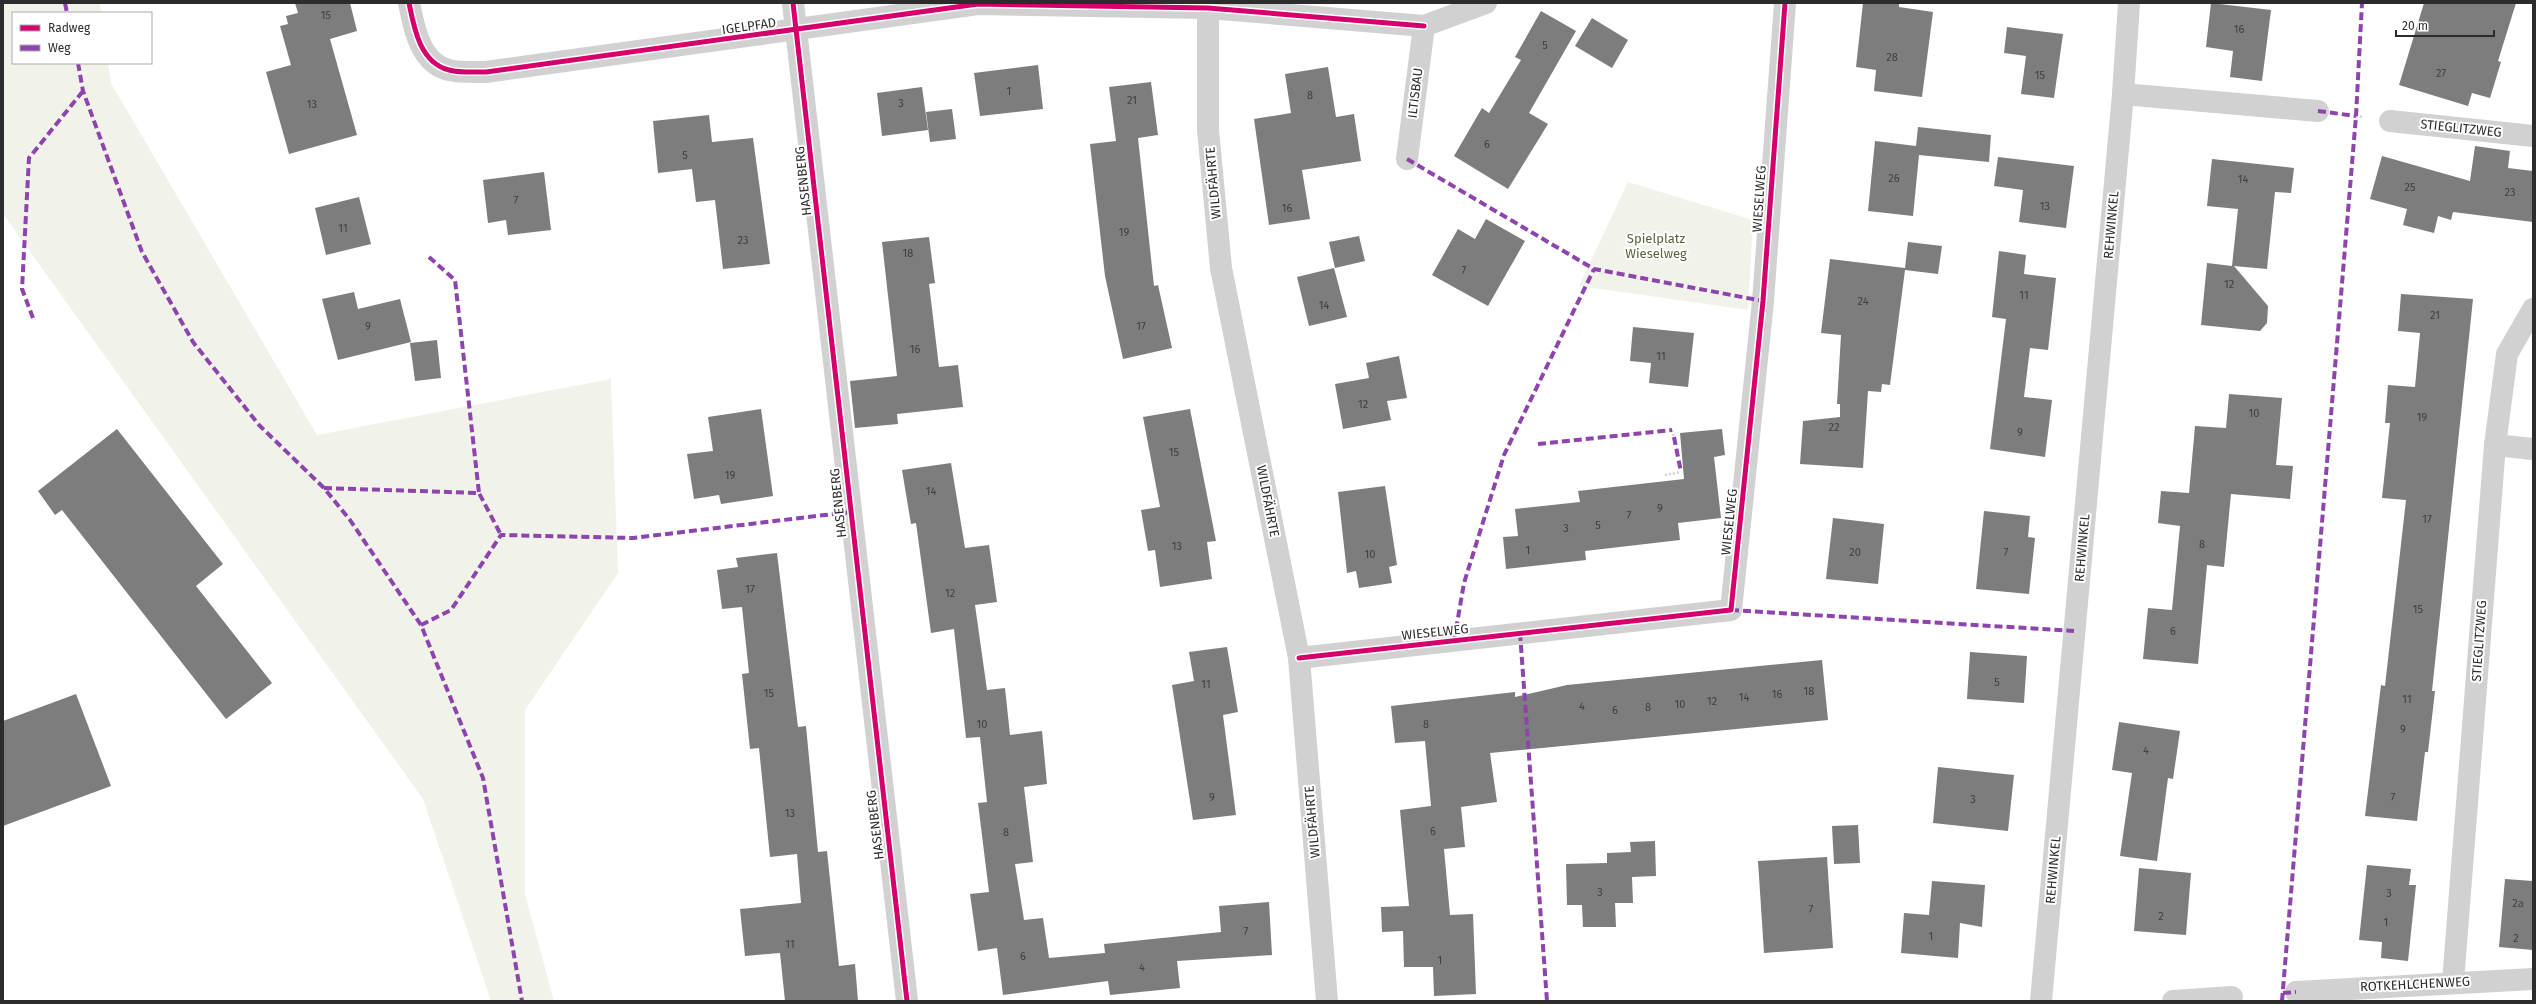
<svg xmlns="http://www.w3.org/2000/svg" width="2536" height="1004" font-family="'Fira Sans',sans-serif">
<rect width="100%" height="100%" fill="#fff"/>
<!-- green -->
<g fill="#f1f3ea">
<path d="M 3,3 L 100,3 L 101,13 L 13,13 L 13,63 L 108,63 L 111,83 L 317,435 L 611,379 L 618,573 L 525,710 L 525,894 L 554,1001 L 491,1001 L 423,799 L 3,214 Z"/>
<path d="M 1628,182 L 1753,220 L 1748,310 L 1579,286 Z"/>
</g>
<!-- building -->
<g fill="#7d7d7d">
<path d="M 295,3 L 350,3 L 357,31 L 330,39 L 357,135 L 289,154 L 266,72 L 291,65 L 280,26 L 288,24 L 286,16 L 298,13 Z"/>
<path d="M 1863,3 L 1899,3 L 1899,7 L 1933,12 L 1922,97 L 1874,91 L 1876,70 L 1856,67 Z"/>
<path d="M 2211,3 L 2271,10 L 2262,81 L 2230,77 L 2233,51 L 2206,47 Z"/>
<path d="M 2424,3 L 2516,3 L 2498,61 L 2501,62 L 2490,98 L 2472,93 L 2468,106 L 2399,85 Z"/>
<path d="M 1541,11 L 1576,31 L 1529,113 L 1548,124 L 1508,189 L 1454,156 L 1482,108 L 1489,113 L 1521,60 L 1515,57 Z"/>
<path d="M 1592,18 L 1628,40 L 1612,68 L 1575,46 Z"/>
<path d="M 2007,27 L 2063,34 L 2054,98 L 2021,94 L 2026,56 L 2004,53 Z"/>
<path d="M 1038,65 L 1043,109 L 980,116 L 974,73 Z"/>
<path d="M 1328,67 L 1336,117 L 1354,114 L 1361,161 L 1302,170 L 1310,219 L 1269,225 L 1254,119 L 1291,113 L 1285,74 Z"/>
<path d="M 1151,82 L 1158,135 L 1138,138 L 1154,286 L 1158,285 L 1172,348 L 1123,359 L 1105,276 L 1090,144 L 1116,141 L 1109,87 Z"/>
<path d="M 922,87 L 928,130 L 882,136 L 877,93 Z"/>
<path d="M 952,109 L 956,139 L 930,142 L 926,112 Z"/>
<path d="M 709,115 L 712,142 L 753,138 L 770,264 L 723,269 L 715,200 L 696,202 L 692,169 L 658,173 L 653,121 Z"/>
<path d="M 1918,127 L 1991,135 L 1989,162 L 1919,155 L 1913,216 L 1868,211 L 1875,141 L 1916,146 Z"/>
<path d="M 2475,146 L 2510,151 L 2508,168 L 2533,171 L 2533,222 L 2453,212 L 2451,220 L 2438,216 L 2434,233 L 2403,225 L 2407,209 L 2370,199 L 2382,156 L 2470,181 Z"/>
<path d="M 1998,157 L 2074,166 L 2066,228 L 2019,222 L 2023,190 L 1994,186 Z"/>
<path d="M 2212,159 L 2294,168 L 2291,193 L 2275,192 L 2267,269 L 2234,266 L 2268,306 L 2267,323 L 2260,331 L 2201,325 L 2207,263 L 2232,266 L 2238,209 L 2207,206 Z"/>
<path d="M 544,172 L 551,230 L 508,235 L 506,220 L 488,223 L 483,180 Z"/>
<path d="M 359,197 L 371,244 L 326,255 L 315,208 Z"/>
<path d="M 1486,219 L 1525,241 L 1488,306 L 1432,275 L 1458,229 L 1475,239 Z"/>
<path d="M 1359,236 L 1365,261 L 1335,268 L 1329,242 Z"/>
<path d="M 929,237 L 935,283 L 929,284 L 939,367 L 958,365 L 963,407 L 897,414 L 898,424 L 855,428 L 850,381 L 897,376 L 882,242 Z"/>
<path d="M 1908,242 L 1942,246 L 1938,274 L 1905,270 L 1890,385 L 1882,384 L 1881,392 L 1868,391 L 1863,468 L 1800,464 L 1803,421 L 1840,417 L 1840,404 L 1837,404 L 1841,335 L 1821,333 L 1830,259 L 1905,268 Z"/>
<path d="M 1999,251 L 2026,255 L 2024,274 L 2056,278 L 2048,350 L 2030,348 L 2024,397 L 2052,400 L 2045,457 L 1990,449 L 2006,319 L 1992,317 Z"/>
<path d="M 1334,268 L 1347,317 L 1309,326 L 1297,277 Z"/>
<path d="M 354,292 L 358,309 L 400,299 L 411,342 L 338,360 L 322,299 Z"/>
<path d="M 2401,294 L 2473,299 L 2432,691 L 2435,691 L 2428,752 L 2425,752 L 2417,821 L 2365,816 L 2381,685 L 2385,686 L 2406,500 L 2382,498 L 2390,423 L 2385,423 L 2388,385 L 2415,387 L 2420,333 L 2398,331 Z"/>
<path d="M 1633,327 L 1694,333 L 1688,387 L 1649,383 L 1651,363 L 1630,361 Z"/>
<path d="M 437,340 L 441,378 L 415,381 L 410,343 Z"/>
<path d="M 1399,356 L 1407,398 L 1387,401 L 1391,420 L 1343,429 L 1335,384 L 1369,378 L 1366,363 Z"/>
<path d="M 2229,394 L 2282,398 L 2276,465 L 2293,466 L 2290,499 L 2231,494 L 2224,567 L 2207,565 L 2198,664 L 2143,659 L 2148,608 L 2172,610 L 2180,526 L 2158,523 L 2161,491 L 2189,493 L 2195,426 L 2226,428 Z"/>
<path d="M 761,409 L 773,496 L 721,504 L 719,495 L 694,499 L 687,454 L 713,451 L 708,417 Z"/>
<path d="M 1190,409 L 1216,541 L 1207,542 L 1212,579 L 1160,587 L 1155,550 L 1148,551 L 1141,510 L 1160,507 L 1143,417 Z"/>
<path d="M 117,429 L 223,564 L 196,586 L 272,683 L 226,719 L 62,510 L 55,515 L 38,491 Z"/>
<path d="M 1722,429 L 1725,455 L 1714,457 L 1721,518 L 1678,523 L 1680,540 L 1585,551 L 1586,560 L 1506,569 L 1503,537 L 1518,536 L 1515,509 L 1580,502 L 1578,491 L 1684,479 L 1680,433 Z"/>
<path d="M 951,463 L 965,548 L 989,545 L 997,602 L 975,605 L 987,690 L 1005,688 L 1010,735 L 1042,731 L 1047,784 L 1024,787 L 1033,862 L 1015,864 L 1024,920 L 1043,918 L 1049,958 L 1105,953 L 1104,944 L 1221,932 L 1219,906 L 1269,902 L 1272,955 L 1177,961 L 1180,988 L 1110,995 L 1108,981 L 1003,995 L 997,948 L 978,951 L 970,894 L 989,892 L 978,803 L 987,802 L 980,737 L 966,738 L 954,629 L 931,633 L 916,523 L 911,524 L 902,470 Z"/>
<path d="M 1385,486 L 1397,565 L 1389,567 L 1392,583 L 1359,588 L 1356,571 L 1347,573 L 1338,492 Z"/>
<path d="M 1984,511 L 2030,516 L 2028,537 L 2035,538 L 2029,594 L 1976,589 Z"/>
<path d="M 1833,518 L 1884,524 L 1878,584 L 1826,579 Z"/>
<path d="M 777,553 L 798,727 L 806,726 L 818,852 L 827,851 L 839,966 L 855,964 L 858,1001 L 785,1001 L 780,953 L 745,956 L 740,909 L 801,903 L 797,854 L 770,857 L 759,748 L 750,749 L 742,674 L 749,673 L 742,607 L 722,609 L 717,570 L 738,567 L 736,558 Z"/>
<path d="M 1227,647 L 1238,712 L 1223,715 L 1236,815 L 1193,820 L 1172,685 L 1194,681 L 1189,652 Z"/>
<path d="M 1970,652 L 2027,656 L 2024,703 L 1967,699 Z"/>
<path d="M 1822,660 L 1828,720 L 1490,753 L 1497,802 L 1461,807 L 1465,847 L 1444,849 L 1450,915 L 1473,914 L 1476,994 L 1434,996 L 1433,967 L 1404,967 L 1403,931 L 1382,932 L 1381,907 L 1409,906 L 1400,810 L 1431,806 L 1425,741 L 1395,743 L 1391,706 L 1515,692 L 1515,697 L 1567,685 Z"/>
<path d="M 76,694 L 111,786 L 3,826 L 3,721 Z"/>
<path d="M 2119,722 L 2180,731 L 2173,779 L 2168,778 L 2157,861 L 2120,856 L 2132,773 L 2112,770 Z"/>
<path d="M 1938,767 L 2014,775 L 2008,831 L 1933,823 Z"/>
<path d="M 1858,825 L 1860,863 L 1834,864 L 1832,826 Z"/>
<path d="M 1655,841 L 1656,876 L 1632,877 L 1633,903 L 1615,903 L 1616,927 L 1583,927 L 1582,905 L 1567,905 L 1566,864 L 1607,863 L 1607,853 L 1631,852 L 1630,842 Z"/>
<path d="M 1827,857 L 1833,948 L 1764,953 L 1758,861 Z"/>
<path d="M 2367,865 L 2411,869 L 2409,885 L 2416,885 L 2408,961 L 2381,958 L 2382,942 L 2359,940 Z"/>
<path d="M 2139,868 L 2191,873 L 2186,935 L 2134,931 Z"/>
<path d="M 2505,879 L 2533,881 L 2533,950 L 2499,947 Z"/>
<path d="M 1932,881 L 1985,885 L 1982,927 L 1960,923 L 1958,958 L 1901,953 L 1904,913 L 1929,915 Z"/>
</g>
<g fill="none" stroke-linecap="round" stroke-linejoin="round">
<!-- path -->
<g stroke="#d1d1d1" stroke-width="2.5" stroke-dasharray="2 2" stroke-linecap="butt">
<path d="M 2356,116 L 2364,117"/>
<path d="M 1672,430 L 1674,437"/>
<path d="M 1665,475 L 1681,472"/>
</g>
<!-- street -->
<g stroke="#d1d1d1" stroke-width="22">
<path d="M 409,3 C 414,28 420,63 449,70 C 460,73 474,72 486,72 L 978,4 L 1208,8 L 1424,26"/>
<path d="M 793,3 L 907,1001"/>
<path d="M 1208,3 L 1208,130 L 1221,268 L 1299,658 L 1327,1001"/>
<path d="M 2123,94 L 2318,111"/>
<path d="M 2390,121 L 2533,136"/>
<path d="M 1407,159 L 1424,26 L 1486,3"/>
<path d="M 2495,445 L 2533,449"/>
<path d="M 1299,658 L 1731,610 L 1763,301 L 1785,3"/>
<path d="M 2453,982 L 2495,445 L 2507,354 L 2533,309"/>
<path d="M 2296,992 L 2533,979"/>
<path d="M 2041,1001 L 2123,94 L 2129,3"/>
<path d="M 2173,1001 L 2232,997"/>
</g>
<!-- quiet -->
<g stroke="#8e44ad" stroke-width="4" stroke-dasharray="8 4" stroke-linecap="butt">
<path d="M 65,3 L 67,13"/>
<path d="M 78,63 L 83,91 L 142,252 L 193,342 L 259,425 L 324,488 L 350,520 L 421,625 L 483,778 L 522,1001"/>
<path d="M 2318,111 L 2356,116"/>
<path d="M 1407,159 L 1594,269 L 1763,301"/>
<path d="M 429,257 L 455,280 L 479,493"/>
<path d="M 33,318 L 22,289 L 29,158 L 83,91"/>
<path d="M 1674,437 L 1681,472"/>
<path d="M 1538,444 L 1672,430"/>
<path d="M 324,488 L 479,493 L 501,535"/>
<path d="M 1731,610 L 2074,631"/>
<path d="M 421,625 L 451,610 L 501,535 L 633,538 L 850,512"/>
<path d="M 1520,633 L 1547,1001"/>
<path d="M 1454,641 L 1464,583 L 1504,455 L 1594,269"/>
<path d="M 2283,993 L 2296,992"/>
<path d="M 2282,1001 L 2356,116 L 2362,3"/>
</g>
<!-- cycleway casing -->
<g stroke="#fff" stroke-width="8">
<g id="cycleway">
<path d="M 409,3 C 414,28 420,63 449,70 C 460,73 474,72 486,72 L 978,4 L 1208,8 L 1424,26"/>
<path d="M 793,3 L 907,1001"/>
<path d="M 1299,658 L 1731,610 L 1763,301 L 1785,3"/>
</g>
</g>
<!-- cycleway -->
<use href="#cycleway" stroke="#d6006c" stroke-width="5"/>
</g>
<g text-anchor="middle" dominant-baseline="central" stroke-width="4" stroke-linejoin="round" paint-order="stroke">
<!-- number labels -->
<g font-size="11" fill="#404040">
<text x="326" y="15">15</text>
<text x="2239" y="29">16</text>
<text x="1545" y="45">5</text>
<text x="1892" y="57">28</text>
<text x="2441" y="73">27</text>
<text x="2040" y="75">15</text>
<text x="1009" y="91">1</text>
<text x="1310" y="95">8</text>
<text x="1132" y="100">21</text>
<text x="901" y="103">3</text>
<text x="312" y="104">13</text>
<text x="1487" y="144">6</text>
<text x="685" y="155">5</text>
<text x="1894" y="178">26</text>
<text x="2243" y="179">14</text>
<text x="2410" y="187">25</text>
<text x="2510" y="192">23</text>
<text x="516" y="200">7</text>
<text x="2045" y="206">13</text>
<text x="1287" y="208">16</text>
<text x="343" y="228">11</text>
<text x="1124" y="232">19</text>
<text x="743" y="240">23</text>
<text x="908" y="253">18</text>
<text x="1464" y="270">7</text>
<text x="2229" y="284">12</text>
<text x="2024" y="295">11</text>
<text x="1863" y="301">24</text>
<text x="1324" y="305">14</text>
<text x="2435" y="315">21</text>
<text x="368" y="326">9</text>
<text x="1141" y="326">17</text>
<text x="915" y="349">16</text>
<text x="1661" y="356">11</text>
<text x="1363" y="404">12</text>
<text x="2254" y="413">10</text>
<text x="2422" y="417">19</text>
<text x="1834" y="427">22</text>
<text x="2020" y="432">9</text>
<text x="1174" y="452">15</text>
<text x="730" y="475">19</text>
<text x="931" y="491">14</text>
<text x="1660" y="508">9</text>
<text x="1629" y="515">7</text>
<text x="2427" y="519">17</text>
<text x="1598" y="525">5</text>
<text x="1566" y="528">3</text>
<text x="2202" y="544">8</text>
<text x="1177" y="546">13</text>
<text x="1528" y="550">1</text>
<text x="1855" y="552">20</text>
<text x="2006" y="552">7</text>
<text x="1370" y="554">10</text>
<text x="750" y="589">17</text>
<text x="950" y="593">12</text>
<text x="2418" y="609">15</text>
<text x="2173" y="631">6</text>
<text x="1997" y="682">5</text>
<text x="1206" y="684">11</text>
<text x="1809" y="691">18</text>
<text x="769" y="693">15</text>
<text x="1777" y="694">16</text>
<text x="1744" y="697">14</text>
<text x="2407" y="699">11</text>
<text x="1712" y="701">12</text>
<text x="1680" y="704">10</text>
<text x="1582" y="706">4</text>
<text x="1648" y="707">8</text>
<text x="1615" y="710">6</text>
<text x="982" y="724">10</text>
<text x="1426" y="724">8</text>
<text x="2403" y="729">9</text>
<text x="2146" y="750">4</text>
<text x="1212" y="797">9</text>
<text x="2393" y="797">7</text>
<text x="1973" y="799">3</text>
<text x="790" y="813">13</text>
<text x="1433" y="831">6</text>
<text x="1006" y="832">8</text>
<text x="1600" y="892">3</text>
<text x="2389" y="893">3</text>
<text x="2518" y="903">2a</text>
<text x="1811" y="909">7</text>
<text x="2161" y="916">2</text>
<text x="2386" y="922">1</text>
<text x="1246" y="931">7</text>
<text x="1931" y="936">1</text>
<text x="2516" y="938">2</text>
<text x="790" y="944">11</text>
<text x="1023" y="956">6</text>
<text x="1440" y="960">1</text>
<text x="1142" y="967">4</text>
</g>
<!-- street labels -->
<g font-size="13" fill="#2c2c2c" stroke="#fff">
<text transform="translate(749 26) rotate(-8)">IGELPFAD</text>
<text transform="translate(1415 93) rotate(-83)">ILTISBAU</text>
<text transform="translate(2461 128) rotate(6)">STIEGLITZWEG</text>
<text transform="translate(803 181) rotate(-96)">HASENBERG</text>
<text transform="translate(1213 183) rotate(-95)">WILDFÄHRTE</text>
<text transform="translate(1759 199) rotate(-86)">WIESELWEG</text>
<text transform="translate(2111 225) rotate(-85)">REHWINKEL</text>
<text transform="translate(1268 501) rotate(79)">WILDFÄHRTE</text>
<text transform="translate(838 503) rotate(-96)">HASENBERG</text>
<text transform="translate(1729 522) rotate(-84)">WIESELWEG</text>
<text transform="translate(2082 548) rotate(-85)">REHWINKEL</text>
<text transform="translate(1435 632) rotate(-6)">WIESELWEG</text>
<text transform="translate(2479 641) rotate(-86)">STIEGLITZWEG</text>
<text transform="translate(1312 822) rotate(-95)">WILDFÄHRTE</text>
<text transform="translate(875 825) rotate(-97)">HASENBERG</text>
<text transform="translate(2053 870) rotate(-85)">REHWINKEL</text>
<text transform="translate(2415 984) rotate(-3)">ROTKEHLCHENWEG</text>
</g>
<!-- park labels -->
<g font-size="13" fill="#57643c" stroke="#fff">
<text x="1656" y="238">Spielplatz<tspan x="1656" dy="15">Wieselweg</tspan></text>
</g>
</g>
<!-- border -->
<rect width="2536" height="1004" fill="none" stroke="#2c2c2c" stroke-width="8"/>
<!-- legend -->
<rect x="12" y="12" width="140" height="52" fill="#ffffff" stroke="#ababab"/>
<rect x="20" y="25" width="20" height="6" fill="#d6006c" stroke="#ababab"/>
<text x="48" y="32" font-size="12" fill="#2c2c2c">Radweg</text>
<rect x="20" y="45" width="20" height="6" fill="#8e44ad" stroke="#ababab"/>
<text x="48" y="52" font-size="12" fill="#2c2c2c">Weg</text>
<!-- scale -->
<path d="M2396 30v6h98v-6" fill="none" stroke="#2c2c2c" stroke-width="2"/>
<text x="2402" y="30" font-size="12" fill="#2c2c2c" stroke="#ffffff" stroke-width="3" paint-order="stroke">20 m</text>
</svg>
